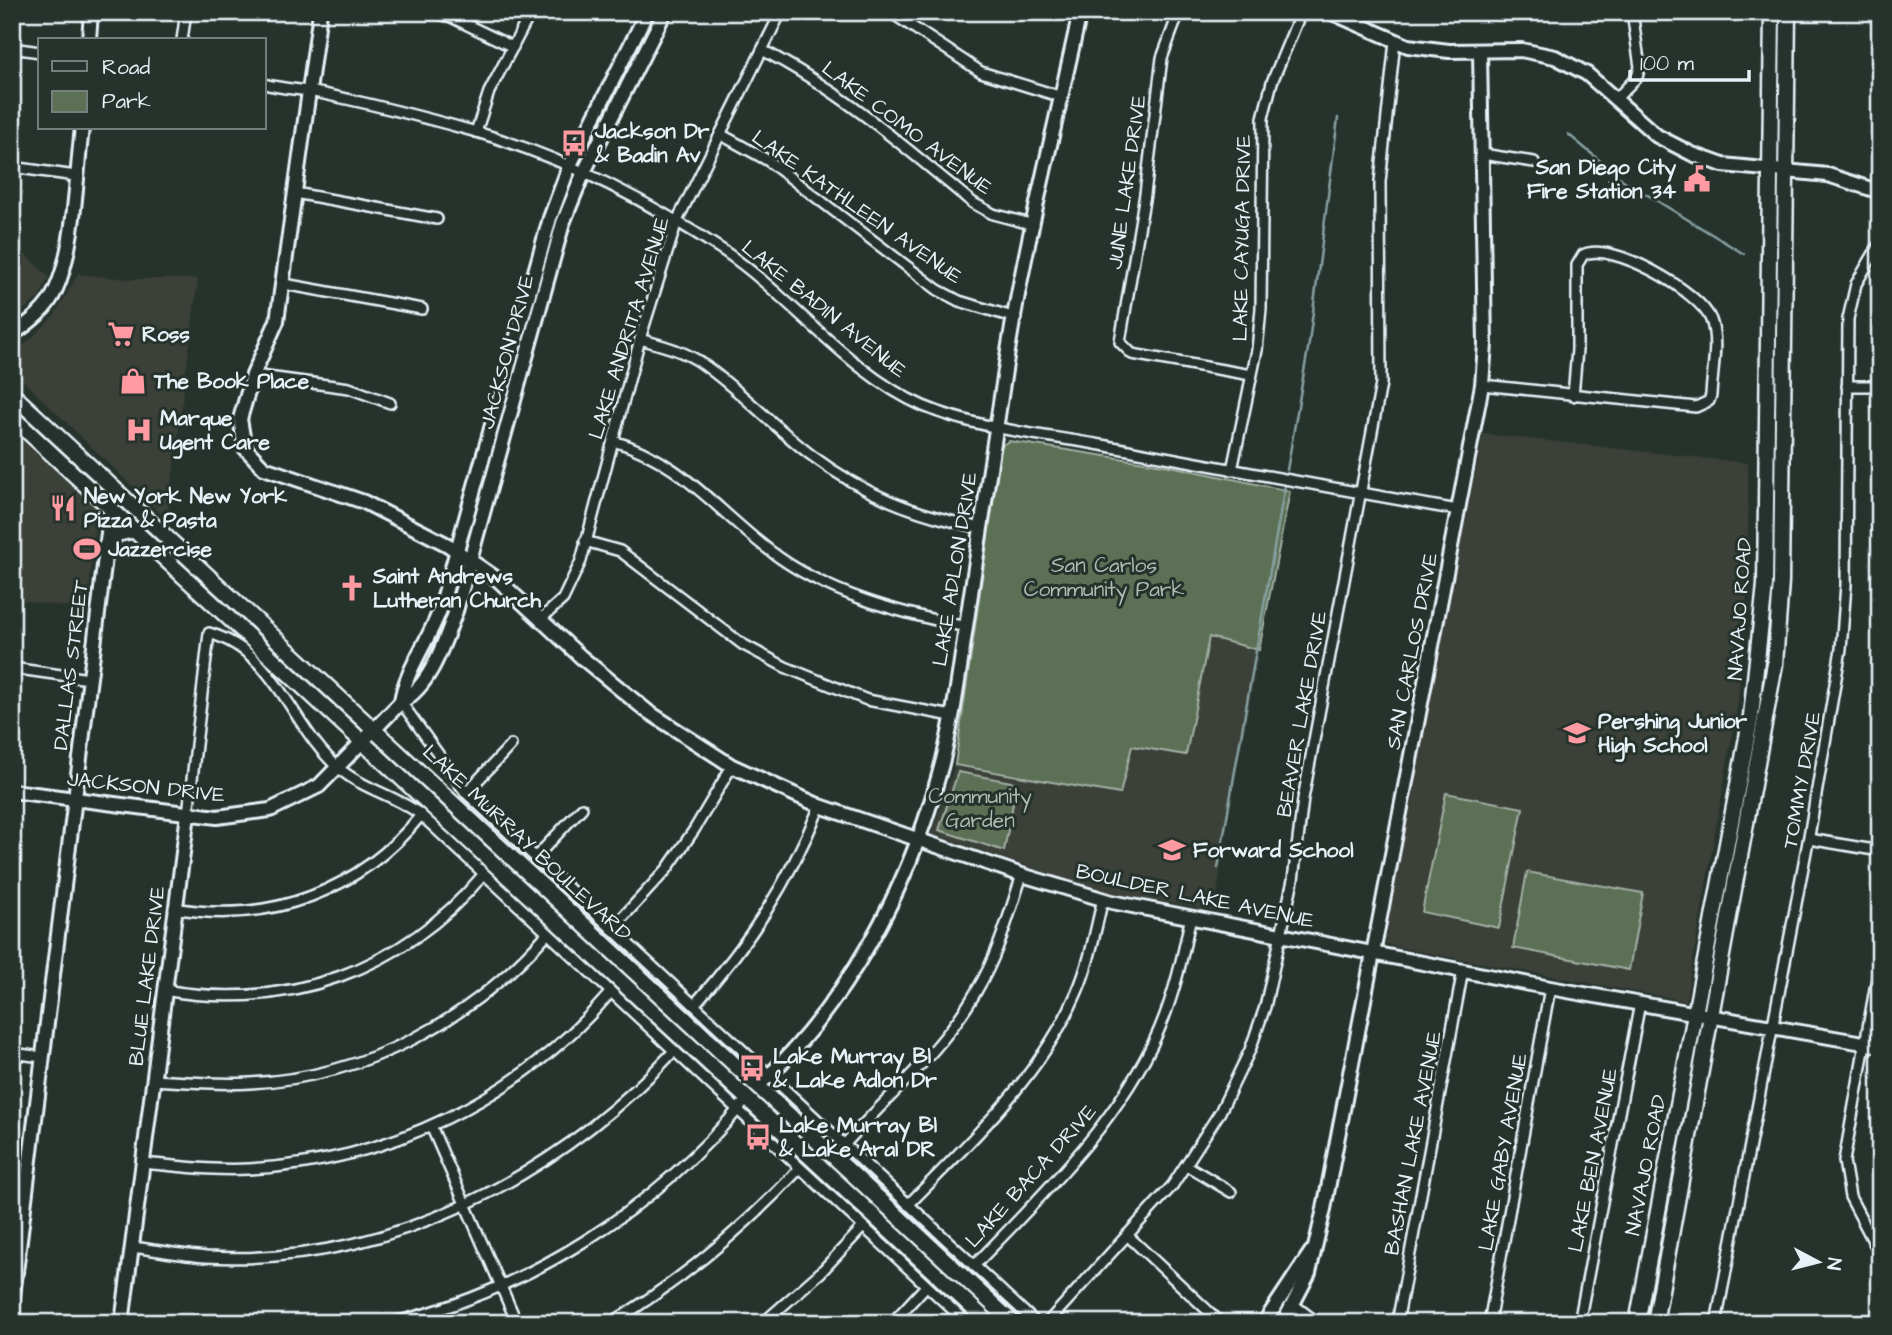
<svg xmlns="http://www.w3.org/2000/svg" width="1892" height="1335" font-family="'Architects Daughter',sans-serif">
<rect width="100%" height="100%" fill="#26332d"/>
<filter id="ink" filterUnits="userSpaceOnUse"><feTurbulence type="fractalNoise" baseFrequency=".0143" numOctaves="2"/><feDisplacementMap in="SourceGraphic" scale="14" xChannelSelector="R" yChannelSelector="G"/><feConvolveMatrix kernelMatrix="1 2 1 2 8 2 1 2 1" color-interpolation-filters="sRGB"/></filter>
<g filter="url(#ink)">
<!-- built -->
<g fill="#3a3f39">
<path d="M 12,242 L 49,277 L 39,298 L 12,319 Z"/>
<path d="M 78,274 L 128,279 L 198,279 L 167,520 L 12,370 L 12,357 L 54,316 Z"/>
<path d="M 12,429 L 97,508 L 87,610 L 12,599 Z"/>
<path d="M 1483,434 L 1748,463 L 1748,580 L 1738,701 L 1686,1001 L 1395,947 L 1385,943 L 1416,764 Z"/>
<path d="M 1209,636 L 1259,650 L 1224,843 L 1215,911 L 1101,891 L 931,834 L 955,765 L 1120,794 L 1132,746 L 1186,754 Z"/>
</g>
<!-- green -->
<g fill="#5b7054" stroke="#a2b0a6" stroke-width="2">
<path d="M 1009,441 L 1170,466 L 1290,491 L 1259,650 L 1209,637 L 1186,755 L 1132,746 L 1120,794 L 955,765 L 1001,446 Z"/>
<path d="M 958,772 L 1017,783 L 1004,851 L 939,830 Z"/>
<path d="M 1446,793 L 1523,808 L 1499,928 L 1422,912 Z"/>
<path d="M 1527,872 L 1643,893 L 1629,970 L 1513,948 Z"/>
</g>
<g fill="none" stroke-linecap="round" stroke-linejoin="round">
<!-- stream -->
<g stroke="#87a0a2" stroke-width="2.5">
<path d="M 1568,134 L 1623,180 L 1744,254"/>
<path d="M 1287,470 L 1309,343 L 1338,118"/>
<path d="M 1218,868 L 1285,485"/>
</g>
<!-- street casing -->
<g stroke="#e8f1f8" stroke-width="14">
<g id="street">
<path d="M 429,12 L 451,17 L 513,47"/>
<path d="M 890,12 L 981,72 L 1062,97"/>
<path d="M 1179,12 L 1162,58 L 1145,194 L 1120,342 L 1132,354 L 1251,375"/>
<path d="M 182,40 L 186,12"/>
<path d="M 12,48 L 40,52"/>
<path d="M 762,50 C 840,90 905,147 973,203 L 993,214 L 1034,225"/>
<path d="M 264,84 C 279,88 294,89 309,91 C 364,102 419,116 473,131 C 561,156 648,201 724,251 C 792,297 848,373 923,406 C 980,430 1047,435 1107,446 C 1224,468 1340,490 1458,510"/>
<path d="M 1615,100 L 1637,77 L 1640,67 L 1632,12"/>
<path d="M 476,132 L 489,92 L 531,12"/>
<path d="M 720,134 L 767,160 L 938,290 L 959,301 L 1016,318"/>
<path d="M 1482,154 L 1534,162"/>
<path d="M 12,167 L 76,176"/>
<path d="M 295,193 L 437,219"/>
<path d="M 284,284 L 422,309"/>
<path d="M 640,339 C 660,345 682,350 700,362 C 739,389 773,426 811,455 C 866,496 914,514 981,528"/>
<path d="M 253,375 L 349,388 L 390,403"/>
<path d="M 1482,385 L 1696,407 L 1709,401 L 1711,395 C 1712,372 1719,341 1711,320 C 1701,292 1611,240 1583,255 L 1577,265 L 1577,350 L 1573,396"/>
<path d="M 1847,386 L 1880,386"/>
<path d="M 613,441 C 679,459 716,510 769,550 C 826,594 897,612 966,627"/>
<path d="M 1232,470 L 1257,350 L 1261,309 L 1263,118 L 1272,82 L 1301,12"/>
<path d="M 585,541 L 620,551 L 742,644 L 785,667 L 867,700 L 952,716"/>
<path d="M 542,618 L 563,599 L 581,561 L 640,339 L 677,221 L 781,12"/>
<path d="M 12,668 L 89,679"/>
<path d="M 401,702 L 466,793 L 1036,1323"/>
<path d="M 466,793 L 511,745"/>
<path d="M 188,814 L 209,633 C 279,653 291,729 341,770 C 365,790 397,796 421,815 L 967,1323"/>
<path d="M 1809,839 L 1880,851"/>
<path d="M 535,858 L 582,808"/>
<path d="M 174,908 C 270,925 360,891 421,815"/>
<path d="M 612,929 L 667,869 L 694,830 L 732,766"/>
<path d="M 1880,961 L 1844,1161 L 1850,1197 L 1880,1254"/>
<path d="M 164,990 C 287,1012 403,970 483,875"/>
<path d="M 694,1005 C 751,941 787,885 820,806"/>
<path d="M 12,1053 L 42,1057"/>
<path d="M 154,1080 C 186,1082 218,1085 250,1083 C 367,1077 470,1021 547,934"/>
<path d="M 431,1126 L 517,1323"/>
<path d="M 844,1145 C 889,1095 944,1049 977,990 C 998,955 1009,914 1022,875"/>
<path d="M 142,1163 C 178,1166 213,1171 249,1169 C 387,1162 519,1099 610,993"/>
<path d="M 1186,1165 L 1231,1192"/>
<path d="M 908,1205 C 970,1142 1042,1075 1077,992 C 1090,962 1095,931 1103,899"/>
<path d="M 1127,1235 L 1221,1323"/>
<path d="M 132,1247 C 156,1250 181,1255 206,1257 C 384,1267 555,1179 674,1051"/>
<path d="M 974,1266 C 1043,1194 1119,1122 1159,1030 C 1175,993 1183,954 1191,916"/>
<path d="M 1294,1305 L 1318,1323"/>
<path d="M 391,1323 C 530,1290 656,1208 747,1099"/>
<path d="M 611,1323 C 681,1281 743,1229 799,1169"/>
<path d="M 763,1323 L 821,1272 L 863,1227"/>
<path d="M 892,1323 L 926,1286"/>
<path d="M 1047,1323 L 1172,1186 L 1220,1112 L 1250,1050 L 1265,1007 L 1293,880 L 1303,799 L 1381,384 L 1380,182 L 1395,41"/>
<path d="M 1397,1323 L 1463,970"/>
<path d="M 1489,1323 L 1550,988"/>
<path d="M 1579,1323 L 1640,1003"/>
<path d="M 1716,1323 L 1809,836 L 1841,649 L 1846,585 L 1848,319 L 1856,284 L 1880,243"/>
</g>
</g>
<!-- secondary casing -->
<g stroke="#e8f1f8" stroke-width="18">
<g id="secondary">
<path d="M 320,12 L 277,321 L 253,375 L 240,419 L 245,448 L 264,468 L 364,502 L 448,545 L 497,579 L 581,657 L 647,711 L 732,766 L 820,806 L 1022,875 L 1112,902 L 1550,988 L 1880,1046"/>
<path d="M 1330,12 L 1408,46 L 1449,51 L 1521,50 L 1555,57 L 1587,74 L 1657,136 L 1692,154 L 1723,165 L 1828,175 L 1880,192"/>
<path d="M 89,40 L 91,12"/>
<path d="M 12,335 C 29,323 48,309 56,289 C 75,247 76,175 82,128"/>
<path d="M 401,702 C 404,673 431,637 441,607 L 550,218 L 569,167 L 647,12"/>
<path d="M 12,791 L 217,817 L 270,810 L 319,786 L 401,702 C 431,686 444,642 456,611 L 563,223 L 583,174 L 665,12"/>
<path d="M 758,1086 C 845,1006 907,891 938,778 C 953,727 959,673 967,620 C 979,539 991,458 1004,377 C 1022,254 1054,133 1080,12"/>
<path d="M 12,1304 L 112,501"/>
<path d="M 122,1323 L 188,814"/>
<path d="M 1264,1323 L 1311,1252"/>
<path d="M 1283,1323 L 1309,1273 L 1324,1209 L 1482,385 L 1485,344 L 1480,51"/>
</g>
</g>
<!-- primary casing -->
<g stroke="#e8f1f8" stroke-width="19">
<g id="primary">
<path d="M 12,394 L 1013,1323"/>
<path d="M 12,417 L 989,1323"/>
<path d="M 105,547 L 117,534 L 135,530"/>
<path d="M 1637,1323 L 1751,716 L 1765,585 L 1772,12"/>
<path d="M 1655,1323 L 1775,664 L 1781,582 L 1788,12"/>
</g>
</g>
<!-- street -->
<use href="#street" stroke="#26332d" stroke-width="9"/>
<!-- secondary -->
<use href="#secondary" stroke="#26332d" stroke-width="12"/>
<!-- primary -->
<use href="#primary" stroke="#26332d" stroke-width="14"/>
</g>
</g>
<!-- icons -->
<defs>
<g id="bus-bare" transform="scale(2.1)"><path d="M-5-6H5V4H4V6H2V4H-2V6H-4V4H-5ZM-3.5-4V0h7V-4ZM-3.5 1.2v1.5H-2V1.2ZM2 1.2v1.5H3.5V1.2Z" fill="#ff9aa2" stroke="#26332d" stroke-width="2.5" paint-order="stroke"/></g>
<g id="civic-bare" transform="scale(2.1)"><path d="M-.6-6.5H3V-4.5H.6V-3L4-1V1h2V6H-6V1h2V-1L-.6-3ZM-1.2 2.5V6h2.4V2.5Z" fill="#ff9aa2" stroke="#26332d" stroke-width="2.5" paint-order="stroke"/></g>
<g id="supermarket-bare" transform="scale(2.1)"><path d="M-6-5.5h2.5l.6 2H6L4.5 2H-2.5L-4.4-4H-6ZM-1.5 3.2a1.3 1.3 0 1 0 .1 0ZM3 3.2a1.3 1.3 0 1 0 .1 0Z" fill="#ff9aa2" stroke="#26332d" stroke-width="2.5" paint-order="stroke"/></g>
<g id="shop-bare" transform="scale(2.1)"><path d="M-5-2.5h2.3a2.7 3.5 0 0 1 5.4 0H5L5.5 6h-11ZM-1.5-2.5h3a1.5 2.3 0 0 0-3 0Z" fill="#ff9aa2" stroke="#26332d" stroke-width="2.5" paint-order="stroke"/></g>
<g id="hospital-bare" transform="scale(2.1)"><path d="M-5-5h3v3.5h4V-5h3V5h-3V1.5h-4V5h-3Z" fill="#ff9aa2" stroke="#26332d" stroke-width="2.5" paint-order="stroke"/></g>
<g id="restaurant-bare" transform="scale(2.1)"><path d="M-5-6h1v4h1v-4h1v4h1v-4h1v5L-1.5 .5V6h-2V.5L-5-1ZM5-6V6H3V1.5H1.5Q1.5-4 5-6Z" fill="#ff9aa2" stroke="#26332d" stroke-width="2.5" paint-order="stroke"/></g>
<g id="stadium-bare" transform="scale(2.1)"><path d="M0-5a6.5 5 0 1 0 0 10a6.5 5 0 1 0 0-10ZM-3.5-1.8h7v3.6h-7Z" fill="#ff9aa2" stroke="#26332d" stroke-width="2.5" paint-order="stroke"/></g>
<g id="church-bare" transform="scale(2.1)"><path d="M-1.2-6h2.4v3.5h3.3v2.4h-3.3V6h-2.4V-.1h-3.3v-2.4h3.3Z" fill="#ff9aa2" stroke="#26332d" stroke-width="2.5" paint-order="stroke"/></g>
<g id="school-bare" transform="scale(2.1)"><path d="M0-5L7-2L0 1L-7-2ZM-4 1L0 2.5L4 1V4Q0 6-4 4Z" fill="#ff9aa2" stroke="#26332d" stroke-width="2.5" paint-order="stroke"/></g>
</defs>
<g fill-rule="evenodd">
<use href="#bus-bare" x="574" y="143"/>
<use href="#civic-bare" x="1697" y="179"/>
<use href="#supermarket-bare" x="121" y="334"/>
<use href="#shop-bare" x="133" y="381"/>
<use href="#hospital-bare" x="139" y="430"/>
<use href="#restaurant-bare" x="63" y="508"/>
<use href="#stadium-bare" x="87" y="549"/>
<use href="#church-bare" x="352" y="588"/>
<use href="#school-bare" x="1577" y="733"/>
<use href="#school-bare" x="1172" y="850"/>
<use href="#bus-bare" x="752" y="1068"/>
<use href="#bus-bare" x="758" y="1137"/>
</g>
<g text-anchor="middle" dominant-baseline="central" stroke-width="6" stroke-linejoin="round" paint-order="stroke">
<!-- street labels -->
<g font-size="21" fill="#e8f1f8" stroke="#26332d">
<text transform="translate(907 128) rotate(37)">LAKE COMO AVENUE</text>
<text transform="translate(1127 182) rotate(-82)">JUNE LAKE DRIVE</text>
<text transform="translate(857 207) rotate(35)">LAKE KATHLEEN AVENUE</text>
<text transform="translate(1242 238) rotate(-89)">LAKE CAYUGA DRIVE</text>
<text transform="translate(824 309) rotate(39)">LAKE BADIN AVENUE</text>
<text transform="translate(629 328) rotate(-73)">LAKE ANDRITA AVENUE</text>
<text transform="translate(507 352) rotate(-75)">JACKSON DRIVE</text>
<text transform="translate(955 569) rotate(-81)">LAKE ADLON DRIVE</text>
<text transform="translate(1740 609) rotate(-86)">NAVAJO ROAD</text>
<text transform="translate(1412 651) rotate(-79)">SAN CARLOS DRIVE</text>
<text transform="translate(71 665) rotate(-83)">DALLAS STREET</text>
<text transform="translate(1302 714) rotate(-80)">BEAVER LAKE DRIVE</text>
<text transform="translate(1802 780) rotate(-80)">TOMMY DRIVE</text>
<text transform="translate(146 787) rotate(6)">JACKSON DRIVE</text>
<text transform="translate(527 843) rotate(43)">LAKE MURRAY BOULEVARD</text>
<text transform="translate(1195 896) rotate(12)">BOULDER LAKE AVENUE</text>
<text transform="translate(147 976) rotate(-83)">BLUE LAKE DRIVE</text>
<text transform="translate(1413 1143) rotate(-79)">BASHAN LAKE AVENUE</text>
<text transform="translate(1503 1152) rotate(-80)">LAKE GABY AVENUE</text>
<text transform="translate(1593 1160) rotate(-79)">LAKE BEN AVENUE</text>
<text transform="translate(1646 1165) rotate(-79)">NAVAJO ROAD</text>
<text transform="translate(1031 1176) rotate(-48)">LAKE BACA DRIVE</text>
</g>
<!-- poi labels -->
<g font-size="21" font-weight="bold" fill="#e8f1f8" stroke="#26332d" text-anchor="start">
<text x="595" y="131">Jackson Dr<tspan x="595" dy="24">&amp; Badin Av</tspan></text>
<text x="1676" y="167" text-anchor="end">San Diego City<tspan x="1676" dy="24">Fire Station 34</tspan></text>
<text x="142" y="334">Ross</text>
<text x="154" y="381">The Book Place</text>
<text x="160" y="418">Marque<tspan x="160" dy="24">Ugent Care</tspan></text>
<text x="84" y="496">New York New York<tspan x="84" dy="24">Pizza &amp; Pasta</tspan></text>
<text x="108" y="549">Jazzercise</text>
<text x="373" y="576">Saint Andrews<tspan x="373" dy="24">Lutheran Church</tspan></text>
<text x="1598" y="721">Pershing Junior<tspan x="1598" dy="24">High School</tspan></text>
<text x="1193" y="850">Forward School</text>
<text x="773" y="1056">Lake Murray Bl<tspan x="773" dy="24">&amp; Lake Adlon Dr</tspan></text>
<text x="779" y="1125">Lake Murray Bl<tspan x="779" dy="24">&amp; Lake Aral DR</tspan></text>
</g>
<!-- park labels -->
<g font-size="21" fill="#b0bdb6" stroke="#26332d">
<text x="1104" y="565">San Carlos<tspan x="1104" dy="24">Community Park</tspan></text>
<text x="980" y="796">Community<tspan x="980" dy="24">Garden</tspan></text>
</g>
</g>
<!-- margin -->
<rect width="1892" height="1335" fill="none" stroke="#26332d" stroke-width="42"/>
<rect x="21" y="21" width="1850" height="1293" fill="none" stroke="#e8f1f8" stroke-width="2.5" filter="url(#ink)"/>
<!-- legend -->
<rect x="38" y="38" width="228" height="91" fill="#26332d" stroke="#747f7e" stroke-width="2"/>
<rect x="52" y="61" width="35" height="10" fill="#26332d" stroke="#747f7e" stroke-width="2"/>
<text x="102" y="74" font-size="21" fill="#e8f1f8">Road</text>
<rect x="52" y="91" width="35" height="21" fill="#5b7054" stroke="#747f7e" stroke-width="2"/>
<text x="102" y="108" font-size="21" fill="#e8f1f8">Park</text>
<!-- north arrow -->
<g transform="translate(1818 1262) rotate(97)" stroke="#26332d" stroke-width="5" paint-order="stroke">
<path d="M0-5L12 26L0 18L-12 26Z" fill="#e8f1f8"/>
<text y="-10" font-size="19" font-weight="bold" text-anchor="middle" fill="#e8f1f8">N</text>
</g>
<!-- scale -->
<path d="M1630 70v10h119v-10" fill="none" stroke="#e8f1f8" stroke-width="3.5"/>
<text x="1640" y="70" font-size="21" fill="#e8f1f8" stroke="#26332d" stroke-width="5" paint-order="stroke">100 m</text>
</svg>
